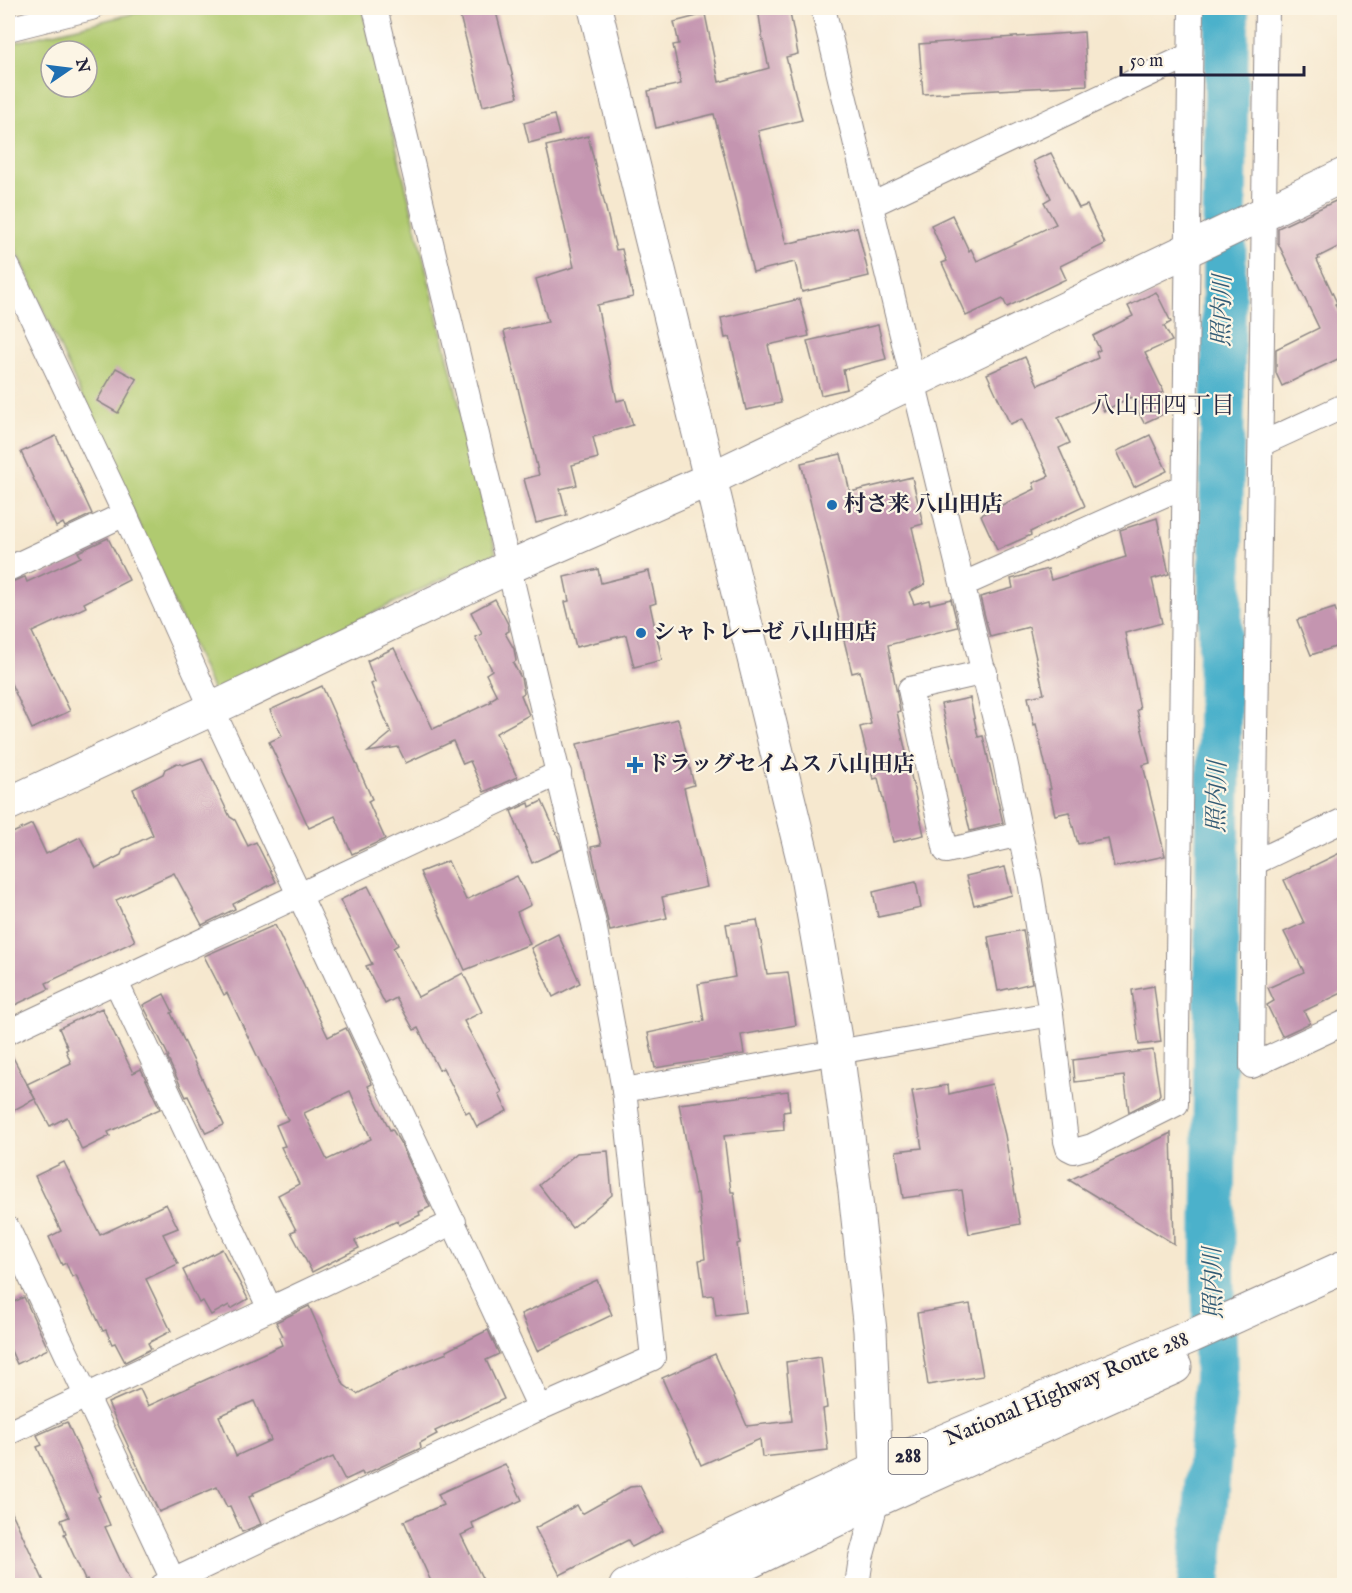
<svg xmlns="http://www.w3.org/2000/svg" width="1352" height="1593" font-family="'IM FELL English','Noto Serif JP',serif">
<rect width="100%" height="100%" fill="#fcf5e5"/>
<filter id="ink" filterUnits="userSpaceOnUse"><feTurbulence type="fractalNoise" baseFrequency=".0167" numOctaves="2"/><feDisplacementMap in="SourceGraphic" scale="12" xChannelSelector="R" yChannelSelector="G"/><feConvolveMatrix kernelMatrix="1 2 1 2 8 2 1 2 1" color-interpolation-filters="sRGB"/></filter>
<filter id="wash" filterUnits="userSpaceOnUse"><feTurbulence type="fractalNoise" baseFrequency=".008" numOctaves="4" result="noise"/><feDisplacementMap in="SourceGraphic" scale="24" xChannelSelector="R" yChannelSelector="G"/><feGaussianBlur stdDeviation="1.35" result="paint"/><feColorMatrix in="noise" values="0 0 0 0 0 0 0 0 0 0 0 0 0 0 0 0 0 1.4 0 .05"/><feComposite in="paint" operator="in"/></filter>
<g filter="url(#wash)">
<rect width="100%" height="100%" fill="#f6e8cf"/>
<!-- green -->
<path fill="#b0ca70" stroke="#697656" stroke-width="1.5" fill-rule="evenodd" d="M 156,8 L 362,8 L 496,553 L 213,691 L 8,231 L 8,44 ZM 51,51 L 87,51 L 87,87 L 51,87 Z"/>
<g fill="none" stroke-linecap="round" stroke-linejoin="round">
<!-- river -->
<path stroke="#4cb1cb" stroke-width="44" d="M 1199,1586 L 1216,1380 L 1213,1273 L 1227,8"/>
</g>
<g id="blocks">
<!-- building -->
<g fill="#c495b0" fill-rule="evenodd">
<path d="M 458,8 L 495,8 L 518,97 L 483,106 Z"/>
<path d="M 758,8 L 789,8 L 798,54 L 786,57 L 802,120 L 758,131 L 786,244 L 857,227 L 869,276 L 802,292 L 795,262 L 753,272 L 714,114 L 656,128 L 648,91 L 681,84 L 673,45 L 679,44 L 674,22 L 705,14 L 719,82 L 769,68 L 762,36 Z"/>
<path d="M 1084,32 L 1087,85 L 923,94 L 919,44 Z"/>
<path d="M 554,115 L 559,135 L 529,143 L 524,123 Z"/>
<path d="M 588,136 L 616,250 L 622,249 L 633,297 L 597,305 L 617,401 L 625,399 L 633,425 L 593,437 L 598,458 L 572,465 L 577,485 L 560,489 L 567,515 L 536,523 L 524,479 L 539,475 L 504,331 L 548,322 L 536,279 L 574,267 L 546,146 Z"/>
<path d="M 1051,153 L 1079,208 L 1087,205 L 1105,244 L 1060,266 L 1066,279 L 1007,307 L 1003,299 L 966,316 L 942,263 L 947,261 L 931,225 L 952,215 L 969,251 L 971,249 L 977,261 L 1056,224 L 1044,202 L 1051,198 L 1033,161 Z"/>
<path d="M 1344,197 L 1344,244 L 1318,257 L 1319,259 L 1317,260 L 1337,303 L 1335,304 L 1344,324 L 1344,356 L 1282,386 L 1276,373 L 1276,349 L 1319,328 L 1278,243 L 1278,228 Z"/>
<path d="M 1156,292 L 1171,322 L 1164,326 L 1172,341 L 1145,353 L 1164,392 L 1159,394 L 1168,412 L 1144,423 L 1131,397 L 1104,411 L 1098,399 L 1058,418 L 1070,443 L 1059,448 L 1085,506 L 1030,532 L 1031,535 L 997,550 L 981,515 L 1035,489 L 1033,483 L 1049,476 L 1022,419 L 1010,424 L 987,374 L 1025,357 L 1038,385 L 1098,358 L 1096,352 L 1100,350 L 1093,336 L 1133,316 L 1128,306 Z"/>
<path d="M 800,299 L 809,336 L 768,345 L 781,403 L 746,410 L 730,337 L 725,338 L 721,318 Z"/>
<path d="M 878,325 L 886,359 L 843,370 L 847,389 L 821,395 L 807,341 Z"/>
<path d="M 116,368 L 137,379 L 118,413 L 97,401 Z"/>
<path d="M 1150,435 L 1167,471 L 1134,487 L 1117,451 Z"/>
<path d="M 56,436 L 92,514 L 65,527 L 63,523 L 56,527 L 21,452 Z"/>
<path d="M 841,454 L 850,492 L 912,477 L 923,524 L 912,527 L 925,584 L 909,592 L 914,604 L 929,600 L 930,604 L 951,599 L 958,627 L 888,645 L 900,711 L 897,712 L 924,835 L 893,842 L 878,778 L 873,779 L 860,727 L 871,724 L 860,671 L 852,673 L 801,463 Z"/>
<path d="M 1157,518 L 1169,574 L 1152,579 L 1162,623 L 1125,633 L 1140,709 L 1137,710 L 1150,763 L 1143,765 L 1165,856 L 1114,867 L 1108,838 L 1078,844 L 1069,812 L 1055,815 L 1049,789 L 1051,789 L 1036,724 L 1034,725 L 1028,697 L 1044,694 L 1029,627 L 990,637 L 980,597 L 1013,588 L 1011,579 L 1048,569 L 1051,580 L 1126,557 L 1120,530 Z"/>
<path d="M 108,538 L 129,580 L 84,603 L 86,607 L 32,632 L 70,711 L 32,729 L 8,677 L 8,583 L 25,577 L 27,582 L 81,557 L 78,552 Z"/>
<path d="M 598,569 L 601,583 L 649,571 L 656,603 L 650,605 L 662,660 L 634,667 L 626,635 L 576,647 L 565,602 L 569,601 L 564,577 Z"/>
<path d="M 495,599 L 508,624 L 509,631 L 505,633 L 514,649 L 516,661 L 513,663 L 521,678 L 524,693 L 521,695 L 529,715 L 496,733 L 517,777 L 484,792 L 470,761 L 463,764 L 453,741 L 406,763 L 398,747 L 368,752 L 391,733 L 371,684 L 375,682 L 367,661 L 394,648 L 433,729 L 491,702 L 490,700 L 497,696 L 486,674 L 492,670 L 475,637 L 482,634 L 471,612 Z"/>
<path d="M 1335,608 L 1344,638 L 1344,644 L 1311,655 L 1297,620 Z"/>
<path d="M 322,686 L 372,799 L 368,801 L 385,839 L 352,854 L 335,816 L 309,828 L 269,742 L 282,736 L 270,710 Z"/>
<path d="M 970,698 L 978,737 L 983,736 L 1003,823 L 970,831 L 941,704 Z"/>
<path d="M 678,719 L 694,785 L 684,788 L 707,887 L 662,897 L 667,918 L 610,931 L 591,847 L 601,845 L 577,744 Z"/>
<path d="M 202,758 L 230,817 L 235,820 L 248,846 L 256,842 L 276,882 L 233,904 L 235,909 L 202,925 L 174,873 L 116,900 L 135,941 L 46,983 L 49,989 L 15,1005 L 8,990 L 8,835 L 32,824 L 46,854 L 80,837 L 96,868 L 121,855 L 123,849 L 153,835 L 133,789 L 163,774 L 165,769 L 177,763 L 183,765 Z"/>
<path d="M 542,801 L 559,839 L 562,849 L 532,863 L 511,811 L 529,803 L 530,807 Z"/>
<path d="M 1344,851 L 1344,992 L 1304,1011 L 1310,1023 L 1282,1036 L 1267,1005 L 1274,1001 L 1268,988 L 1304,972 L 1284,932 L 1304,923 L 1284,880 Z"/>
<path d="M 448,861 L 466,900 L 517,876 L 531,905 L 517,912 L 530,944 L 465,970 L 420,872 Z"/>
<path d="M 1005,867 L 1012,895 L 974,905 L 966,876 Z"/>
<path d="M 916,882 L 921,908 L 878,917 L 873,892 Z"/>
<path d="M 368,886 L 398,945 L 393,948 L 418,997 L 463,973 L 482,1012 L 464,1021 L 502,1092 L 499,1094 L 507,1111 L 477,1127 L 469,1111 L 466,1113 L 443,1068 L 439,1070 L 418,1028 L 414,1030 L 396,998 L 385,1004 L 366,966 L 372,964 L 340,900 Z"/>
<path d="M 757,920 L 767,974 L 788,972 L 796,1025 L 741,1035 L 744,1054 L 655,1068 L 648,1033 L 704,1021 L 698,984 L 735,977 L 726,924 Z"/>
<path d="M 275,925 L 328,1037 L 346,1028 L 372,1084 L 368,1086 L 390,1130 L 392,1129 L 401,1144 L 430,1207 L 419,1212 L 420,1215 L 399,1225 L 397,1221 L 355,1241 L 359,1248 L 312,1272 L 291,1232 L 296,1230 L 278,1195 L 299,1184 L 281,1147 L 285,1146 L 276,1125 L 288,1120 L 227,993 L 224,995 L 204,956 ZM 350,1091 L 371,1139 L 327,1160 L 304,1113 Z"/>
<path d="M 1023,930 L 1032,983 L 998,991 L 988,937 Z"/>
<path d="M 558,934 L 580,983 L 553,997 L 531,948 Z"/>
<path d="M 1154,986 L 1161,1042 L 1139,1045 L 1132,990 Z"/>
<path d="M 164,994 L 173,1012 L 171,1013 L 224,1125 L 206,1133 L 188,1096 L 186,1097 L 167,1057 L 169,1057 L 143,1005 Z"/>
<path d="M 102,1008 L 133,1073 L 141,1069 L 160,1109 L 108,1132 L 110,1136 L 82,1150 L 67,1117 L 50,1126 L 27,1084 L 71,1063 L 66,1050 L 68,1049 L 59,1028 Z"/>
<path d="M 8,1048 L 35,1099 L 8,1113 Z"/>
<path d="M 1153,1050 L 1160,1094 L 1158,1097 L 1129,1112 L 1124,1076 L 1075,1082 L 1073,1060 Z"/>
<path d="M 992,1084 L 1005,1135 L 1020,1224 L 969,1234 L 962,1190 L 903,1198 L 896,1151 L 922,1148 L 912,1091 L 948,1085 L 949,1094 Z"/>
<path d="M 788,1091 L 790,1111 L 783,1112 L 784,1130 L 724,1136 L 731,1192 L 734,1192 L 740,1243 L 737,1244 L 746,1312 L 716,1316 L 713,1295 L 704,1296 L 699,1260 L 705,1259 L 698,1193 L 696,1194 L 679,1104 Z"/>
<path d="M 1171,1133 L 1174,1244 L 1069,1180 L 1140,1148 Z"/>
<path d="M 608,1151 L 612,1195 L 572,1228 L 539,1185 L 577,1153 Z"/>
<path d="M 64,1162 L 100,1235 L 166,1204 L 178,1228 L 163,1234 L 178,1264 L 146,1279 L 171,1331 L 148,1343 L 151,1349 L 125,1362 L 115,1343 L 112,1344 L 106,1330 L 103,1331 L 76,1275 L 72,1277 L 66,1263 L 62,1265 L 49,1237 L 61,1231 L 35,1176 Z"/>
<path d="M 222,1249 L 248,1299 L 231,1309 L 229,1305 L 211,1315 L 203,1301 L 199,1303 L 183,1270 Z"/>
<path d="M 597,1280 L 612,1315 L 537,1351 L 521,1314 Z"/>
<path d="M 24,1297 L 48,1349 L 17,1364 L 8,1344 L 8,1305 Z"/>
<path d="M 970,1304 L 983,1376 L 928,1385 L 917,1313 Z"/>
<path d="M 309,1306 L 344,1385 L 357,1394 L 399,1372 L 447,1353 L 446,1351 L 488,1330 L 499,1354 L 486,1360 L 504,1399 L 435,1431 L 437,1434 L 420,1443 L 421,1448 L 363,1475 L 362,1472 L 345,1480 L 333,1457 L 253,1493 L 254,1495 L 249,1497 L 261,1524 L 242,1532 L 230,1506 L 227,1507 L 217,1487 L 159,1512 L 108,1403 L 140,1389 L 148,1406 L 282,1345 L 279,1337 L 283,1336 L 276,1322 ZM 254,1401 L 271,1440 L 236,1456 L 219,1416 Z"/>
<path d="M 715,1354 L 747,1426 L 792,1421 L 786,1362 L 821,1357 L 827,1408 L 823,1409 L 828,1450 L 762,1457 L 760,1439 L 701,1465 L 662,1378 Z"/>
<path d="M 67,1422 L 100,1496 L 98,1497 L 110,1525 L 105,1527 L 132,1586 L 90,1586 L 87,1579 L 85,1580 L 64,1534 L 66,1533 L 61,1520 L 69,1517 L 37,1447 L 42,1445 L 37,1435 Z"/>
<path d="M 505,1464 L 522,1500 L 472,1523 L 474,1529 L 461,1535 L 486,1586 L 433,1586 L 404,1521 L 443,1505 L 438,1494 Z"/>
<path d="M 640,1486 L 663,1531 L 632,1547 L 628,1540 L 560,1575 L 535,1528 L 577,1505 L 582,1514 L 630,1487 Z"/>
<path d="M 8,1504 L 46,1586 L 14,1586 L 8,1573 Z"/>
</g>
</g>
</g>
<g filter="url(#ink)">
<use href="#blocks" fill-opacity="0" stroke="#8c8585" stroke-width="1.5"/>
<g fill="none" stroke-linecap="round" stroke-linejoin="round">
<!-- street casing -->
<g stroke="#8c8585" stroke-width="26">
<g id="street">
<path d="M 823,8 L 1005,761 L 1030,881 L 1051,1014 L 1066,1141 L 1068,1148 L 1074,1151 L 1092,1146 L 1176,1104 L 1191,8"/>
<path d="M 1267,8 L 1254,863 L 1252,1066 L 1344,1023"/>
<path d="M 8,29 L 91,8"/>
<path d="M 871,205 L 1190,55"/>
<path d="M 8,267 L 125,514 L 212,709 L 540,1408"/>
<path d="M 1261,444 L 1344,406"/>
<path d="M 8,569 L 125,514"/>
<path d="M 964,584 L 1184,486"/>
<path d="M 985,672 L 910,689 L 946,851 L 1020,834"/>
<path d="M 1254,863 L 1344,820"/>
<path d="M 116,982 L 270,1309"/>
<path d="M 8,1032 L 559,773"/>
<path d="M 624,1090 L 1051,1014"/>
<path d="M 8,1229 L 173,1580"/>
<path d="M 8,1433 L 454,1222"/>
<path d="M 162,1586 L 540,1408 L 653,1358 L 624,1090 L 594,924 L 375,8"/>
<path d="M 857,1586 L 861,1558 L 877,1500"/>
</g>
</g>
<!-- secondary casing -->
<g stroke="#8c8585" stroke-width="35">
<g id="secondary">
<path d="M 595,8 L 806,871 L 837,1050 L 855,1191 L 870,1331 L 877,1495"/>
<path d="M 8,804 L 212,709 L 509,567 L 710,479 L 1344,175"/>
</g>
</g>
<!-- highway casing -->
<g stroke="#8c8585" stroke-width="35">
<g id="highway">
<path d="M 626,1586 L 877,1469 L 1192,1336 L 1344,1267"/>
<path d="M 700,1586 L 877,1500 L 1175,1367"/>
</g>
</g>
<!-- street -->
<use href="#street" stroke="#fff" stroke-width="24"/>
<!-- secondary -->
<use href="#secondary" stroke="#fff" stroke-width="33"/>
<!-- highway -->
<use href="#highway" stroke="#fff" stroke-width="33"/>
</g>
</g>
<!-- markers -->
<g fill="#1f6fb2" stroke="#fcf5e5" stroke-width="2">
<circle cx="832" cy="505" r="6"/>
<circle cx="641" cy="633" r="6"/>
<path d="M632 756h6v6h6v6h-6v6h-6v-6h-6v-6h6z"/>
</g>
<g text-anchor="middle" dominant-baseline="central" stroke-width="4.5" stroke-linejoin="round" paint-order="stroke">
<!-- shield labels -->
<rect fill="#fcf5e5" stroke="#63616e" stroke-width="1.5" x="888.5" y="1438" width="39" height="36" rx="4.5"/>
<g font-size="21" font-weight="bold" fill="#22223b">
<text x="908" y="1456">288</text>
</g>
<!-- poi labels -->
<g font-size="22" font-weight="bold" fill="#22223b" stroke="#fcf5e5" text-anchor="start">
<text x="844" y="505">村さ来 八山田店</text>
<text x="653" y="633">シャトレーゼ 八山田店</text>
<text x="647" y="765">ドラッグセイムス 八山田店</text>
</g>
<!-- street labels -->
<g font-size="22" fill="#22223b" stroke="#fcf5e5">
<text transform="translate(1067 1389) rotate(-23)">National Highway Route 288</text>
</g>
<!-- water labels -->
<g font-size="24" font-style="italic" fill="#335b75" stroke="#fcf5e5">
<text transform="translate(1223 311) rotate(-89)">照内川</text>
<text transform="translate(1218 797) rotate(-89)">照内川</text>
<text transform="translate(1214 1283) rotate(-91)">照内川</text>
</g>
<!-- neighbourhood labels -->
<g font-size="24" fill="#22223b" stroke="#fcf5e5">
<text x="1163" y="406">八山田四丁目</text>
</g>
</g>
<!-- margin -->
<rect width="1352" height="1593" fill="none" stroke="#fcf5e5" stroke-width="30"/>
<!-- north arrow -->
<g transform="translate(69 69) rotate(76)"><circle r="28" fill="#fcf5e5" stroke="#a5a1a1" stroke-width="1.5"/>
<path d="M0-4.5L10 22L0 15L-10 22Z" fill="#1f6fb2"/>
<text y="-9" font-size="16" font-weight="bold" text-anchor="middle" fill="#22223b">N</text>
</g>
<!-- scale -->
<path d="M1121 66v9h183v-9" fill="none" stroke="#22223b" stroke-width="3"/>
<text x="1130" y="66" font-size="18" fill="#22223b" stroke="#fcf5e5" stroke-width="4.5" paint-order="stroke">50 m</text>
</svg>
